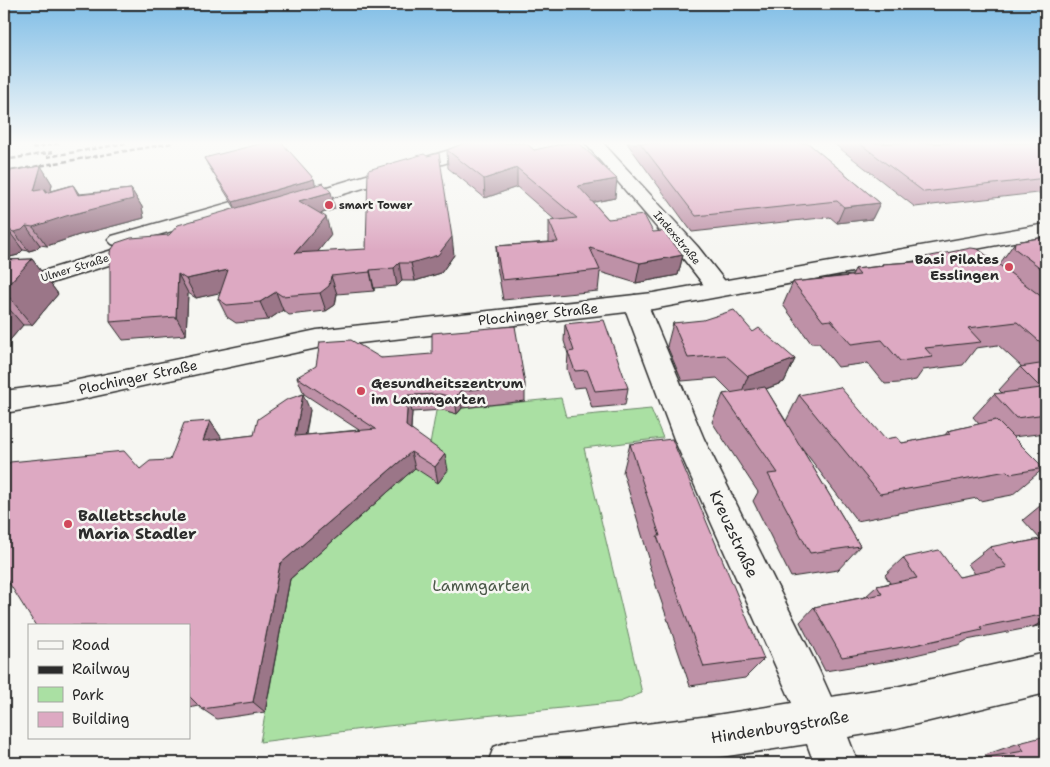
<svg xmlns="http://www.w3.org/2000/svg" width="1050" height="767" font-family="'Shantell Sans',sans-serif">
<rect width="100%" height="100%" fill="#f6f6f2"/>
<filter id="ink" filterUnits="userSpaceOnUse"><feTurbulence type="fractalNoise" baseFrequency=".02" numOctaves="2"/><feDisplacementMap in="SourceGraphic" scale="10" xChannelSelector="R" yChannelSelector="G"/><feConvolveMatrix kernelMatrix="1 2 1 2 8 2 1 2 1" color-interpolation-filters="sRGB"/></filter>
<g filter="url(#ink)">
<!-- green -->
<path fill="#aae0a3" stroke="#6a8667" d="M 561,398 L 566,417 L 651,409 L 663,438 L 584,448 L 642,693 L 620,702 L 378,727 L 260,742 L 290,579 L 428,456 L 436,411 L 443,410 L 457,414 L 462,408 Z"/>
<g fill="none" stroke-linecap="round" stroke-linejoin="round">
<!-- street casing -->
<g stroke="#2b2b2b" stroke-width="3">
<g id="street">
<path d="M 585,143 L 603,143 L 698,247 L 731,289 L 727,294 L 719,296 L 711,294 L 682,257 Z"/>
<path d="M 635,295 L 643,298 L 647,303 L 704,439 L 818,668 L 831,697 L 896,687 L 1046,653 L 1046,693 L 896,729 L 848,737 L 858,763 L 814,763 L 807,744 L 682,763 L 488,763 L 494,747 L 510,741 L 710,716 L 792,703 L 674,439 L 623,303 L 627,298 Z"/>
</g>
</g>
<!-- secondary casing -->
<g stroke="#2b2b2b" stroke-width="3">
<g id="secondary">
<path d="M 473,143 L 500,143 L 498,147 L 301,207 L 294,209 L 287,207 L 284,203 L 287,199 Z"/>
<path d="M 271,191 L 278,193 L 281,197 L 278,201 L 119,246 L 112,244 L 108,240 L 112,236 Z"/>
<path d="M 1046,224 L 1046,236 L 653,309 L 317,348 L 64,403 L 4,413 L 4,391 L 64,383 L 317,330 L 653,293 Z"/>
<path d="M 145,240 L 153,241 L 156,246 L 153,251 L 4,298 L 4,283 Z"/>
</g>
</g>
<!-- street -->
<use href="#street" fill="#f6f6f2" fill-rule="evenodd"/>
<!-- secondary -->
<use href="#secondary" fill="#f6f6f2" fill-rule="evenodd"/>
<!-- rail -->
<g stroke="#2b2b2b" stroke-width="2.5" stroke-dasharray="5 2.5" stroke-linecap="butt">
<path d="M 32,148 L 59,143"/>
<path d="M 47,157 L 126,143"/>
<path d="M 4,160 L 53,152"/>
<path d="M 4,172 L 172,143"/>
</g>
</g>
<!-- wall -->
<g fill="#be91a7" stroke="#2b2b2b">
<path d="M 627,143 L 808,143 L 880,203 L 872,219 L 837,223 L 830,217 L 692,232 Z"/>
<path d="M 833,143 L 1046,143 L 1046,192 L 915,207 Z"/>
<path d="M 447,150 L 534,150 L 615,198 L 593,202 L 608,219 L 653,232 L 683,255 L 678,275 L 636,283 L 600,272 L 598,291 L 503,300 L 497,266 L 496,246 L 549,242 L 549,221 L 555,220 L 517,187 L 485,198 L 448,168 Z"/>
<path d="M 204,158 L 314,179 L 315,185 L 335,209 L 320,214 L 331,235 L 317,252 L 454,255 L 441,273 L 415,281 L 402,281 L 397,286 L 374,288 L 374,291 L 337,294 L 335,305 L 326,311 L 289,315 L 283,310 L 268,320 L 236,323 L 227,317 L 218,299 L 220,292 L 196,298 L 188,293 L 186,335 L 123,340 L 110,322 L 169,235 L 235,208 L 208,165 Z"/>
<path d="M 41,166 L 52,184 L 51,191 L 73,185 L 79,194 L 131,189 L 142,207 L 144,218 L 79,235 L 47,246 L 40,245 L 36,249 L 29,251 L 23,250 L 18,255 L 10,257 L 4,256 L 4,172 Z"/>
<path d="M 1046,237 L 1046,433 L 1013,437 L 1044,468 L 1012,495 L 980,501 L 977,498 L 857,521 L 799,444 L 860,546 L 838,570 L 791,577 L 753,501 L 758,492 L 712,422 L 723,394 L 732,393 L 717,378 L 682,381 L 667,346 L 673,323 L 753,332 L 795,359 L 784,382 L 766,389 L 786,421 L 799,395 L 885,439 L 902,443 L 945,435 L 948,431 L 979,424 L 973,417 L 994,394 L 1002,393 L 999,390 L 1020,367 L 1022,367 L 998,345 L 976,348 L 963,365 L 923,370 L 916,380 L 899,383 L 885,384 L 868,363 L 838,367 L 819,343 L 811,343 L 783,305 L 793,282 L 852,275 L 855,269 L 881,266 L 882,264 L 924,261 L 926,257 L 999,265 L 1015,242 Z"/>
<path d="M 32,259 L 58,294 L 32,325 L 23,325 L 4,347 L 4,260 Z"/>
<path d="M 565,324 L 628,388 L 625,405 L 592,408 L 585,387 L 573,388 L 567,369 L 568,354 L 564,341 Z"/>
<path d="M 381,358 L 525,384 L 525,401 L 462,408 L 457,414 L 443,410 L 412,412 L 411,429 L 448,470 L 438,483 L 415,468 L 290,579 L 265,712 L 217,719 L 202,709 L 198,706 L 189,708 L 189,626 L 140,469 L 170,460 L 210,421 L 221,437 L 220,439 L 254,435 L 310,410 L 306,435 L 359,430 L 304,394 L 297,377 Z"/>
<path d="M 630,444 L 764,659 L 745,678 L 690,686 L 648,562 L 649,558 L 623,472 Z"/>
<path d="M 1046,501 L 1046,624 L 1033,627 L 967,640 L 958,645 L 894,660 L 825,671 L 800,622 L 814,607 L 865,597 L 877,586 L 890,583 L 885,575 L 903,558 L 959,577 L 975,574 L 968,564 L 990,547 L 1015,544 L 1040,539 L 1023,520 Z"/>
<path d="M 1019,743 L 1046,763 L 987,757 L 985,755 Z"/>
</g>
<!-- shaded-wall -->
<g fill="#9b7688" stroke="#2b2b2b">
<path d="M 41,166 L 52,184 L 50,195 L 34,191 Z"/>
<path d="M 517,168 L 517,187 L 485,198 L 484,179 Z"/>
<path d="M 314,179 L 316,187 L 236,210 L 233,202 Z"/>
<path d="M 617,179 L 615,198 L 576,206 L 578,186 Z"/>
<path d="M 73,185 L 85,203 L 131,189 L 142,207 L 144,218 L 79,235 L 47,246 L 33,227 Z"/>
<path d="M 331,192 L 335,209 L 305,218 L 299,201 Z"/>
<path d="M 880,203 L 872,219 L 837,223 L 844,207 Z"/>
<path d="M 326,217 L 331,235 L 302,272 L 295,253 Z"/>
<path d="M 26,226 L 40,245 L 36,249 L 29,251 L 14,232 Z"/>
<path d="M 8,230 L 23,250 L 18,255 L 10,257 L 4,250 L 4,234 Z"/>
<path d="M 452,237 L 454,255 L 441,273 L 415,281 L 411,263 Z"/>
<path d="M 683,255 L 678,275 L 636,283 L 640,263 Z"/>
<path d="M 32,259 L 58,294 L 32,325 L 4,291 L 4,289 Z"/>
<path d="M 399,263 L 402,281 L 397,286 L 394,268 Z"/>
<path d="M 228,270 L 237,289 L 196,298 L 186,279 Z"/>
<path d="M 370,270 L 374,288 L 374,291 L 370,272 Z"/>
<path d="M 178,274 L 188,293 L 186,335 L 176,317 Z"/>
<path d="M 331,276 L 337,294 L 335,305 L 326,311 L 320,293 Z"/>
<path d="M 276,292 L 283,310 L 268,320 L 260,302 Z"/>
<path d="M 4,303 L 23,325 L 4,347 Z"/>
<path d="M 795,359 L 784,382 L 739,399 L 748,376 Z"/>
<path d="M 460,391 L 462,408 L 457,414 L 455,398 Z"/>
<path d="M 303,394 L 310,410 L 302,452 L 295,436 Z"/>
<path d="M 408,395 L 412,412 L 410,442 L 406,426 Z"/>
<path d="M 210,421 L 221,437 L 214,457 L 203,441 Z"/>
<path d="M 411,452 L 415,468 L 290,579 L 265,712 L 253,702 L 280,564 Z"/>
<path d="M 445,454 L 448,470 L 438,483 L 435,467 Z"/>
<path d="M 1046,620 L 1046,624 L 1033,627 Z"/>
</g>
<!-- building -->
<g fill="#dda9c2" stroke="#2b2b2b">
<path d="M 263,143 L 282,143 L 314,179 L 233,202 L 204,158 Z"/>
<path d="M 464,143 L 526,143 L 534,150 L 566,143 L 579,143 L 617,179 L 578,186 L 608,219 L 644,215 L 653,232 L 663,231 L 683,255 L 640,263 L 590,248 L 600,270 L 502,280 L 496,246 L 558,242 L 549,221 L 577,218 L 517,168 L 484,179 L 447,150 Z"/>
<path d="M 640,143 L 808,143 L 880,203 L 844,207 L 837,201 L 696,216 Z"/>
<path d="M 859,143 L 1046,143 L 1046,178 L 924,192 Z"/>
<path d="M 439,153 L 452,237 L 438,255 L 411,263 L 399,263 L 394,268 L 370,270 L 370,272 L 331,276 L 329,286 L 320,293 L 282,296 L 276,292 L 260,302 L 227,305 L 218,299 L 228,270 L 186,279 L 178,274 L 176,317 L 110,322 L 110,252 L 116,243 L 131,238 L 169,235 L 178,225 L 323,183 L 331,192 L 299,201 L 326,217 L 295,253 L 366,249 L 368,170 L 424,154 L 427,156 Z"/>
<path d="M 41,166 L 34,191 L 46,189 L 45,193 L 73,185 L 78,195 L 131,189 L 133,199 L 66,216 L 33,227 L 26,226 L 22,230 L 14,232 L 8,230 L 4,234 L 4,172 Z"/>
<path d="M 1046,237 L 1046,272 L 1014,248 L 1015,242 Z"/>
<path d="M 971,248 L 978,249 L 1046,300 L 1046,347 L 1017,322 L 968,328 L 981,342 L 925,348 L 933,357 L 900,361 L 882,340 L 851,344 L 831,320 L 823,321 L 793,282 L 860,275 L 855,269 L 884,266 L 882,264 L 931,261 L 926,257 Z"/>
<path d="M 32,259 L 4,289 L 4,260 Z"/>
<path d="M 734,310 L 753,332 L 759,328 L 795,359 L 748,376 L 725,355 L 688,358 L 673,323 L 703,320 Z"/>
<path d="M 604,320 L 628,388 L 595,391 L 587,370 L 575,371 L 568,352 L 574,351 L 565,324 Z"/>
<path d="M 515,326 L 525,384 L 460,391 L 455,398 L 440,394 L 408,395 L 406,426 L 445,454 L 435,467 L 411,452 L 280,564 L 253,702 L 202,709 L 189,696 L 189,626 L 36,626 L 4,575 L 4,471 L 10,462 L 124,451 L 140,469 L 150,461 L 170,460 L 184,423 L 210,421 L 203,441 L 254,435 L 258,419 L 286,400 L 303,394 L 295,436 L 376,429 L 297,377 L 316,366 L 320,342 L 351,340 L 381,358 L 432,354 L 432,333 Z"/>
<path d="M 1046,363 L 1046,414 L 1016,418 L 994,394 L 1041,388 L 1020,367 Z"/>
<path d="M 765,387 L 860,546 L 810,553 L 768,474 L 778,473 L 723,394 Z"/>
<path d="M 840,387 L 885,439 L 897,437 L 902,443 L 950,434 L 948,431 L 996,420 L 1044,468 L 1010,474 L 1007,471 L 880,494 L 799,395 Z"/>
<path d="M 672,439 L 764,659 L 704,667 L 657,536 L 660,536 L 630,444 Z"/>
<path d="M 1046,538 L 1046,614 L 980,627 L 982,630 L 915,645 L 842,657 L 814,607 L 882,594 L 877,586 L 917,578 L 903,558 L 939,550 L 959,577 L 1007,567 L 990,547 L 1014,542 L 1015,544 Z"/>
<path d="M 1046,736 L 1046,763 L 952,763 L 1024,751 L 1019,743 Z"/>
<path d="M 785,758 L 789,763 L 777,763 Z"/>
</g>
</g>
<!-- sky -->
<linearGradient id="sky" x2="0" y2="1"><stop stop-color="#7fbde6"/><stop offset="0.57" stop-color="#fbfbf9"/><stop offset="1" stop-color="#fbfbf9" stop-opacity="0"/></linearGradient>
<rect width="1050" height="251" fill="url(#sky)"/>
<!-- markers -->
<g fill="#d1495b" stroke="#f6f6f2" stroke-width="2">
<circle cx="329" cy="205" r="5"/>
<circle cx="1009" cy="267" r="5"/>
<circle cx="361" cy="391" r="5"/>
<circle cx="68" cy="524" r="5"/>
</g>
<g text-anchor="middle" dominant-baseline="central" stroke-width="5" stroke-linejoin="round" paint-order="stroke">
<!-- far-poi labels -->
<g font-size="11" font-weight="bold" fill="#2b2b2b" stroke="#f6f6f2" text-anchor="start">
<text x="339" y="205">smart Tower</text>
</g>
<!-- far-street labels -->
<g font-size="11" fill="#2b2b2b" stroke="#f6f6f2">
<text transform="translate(677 238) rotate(50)">Indexstraße</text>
<text transform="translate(75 268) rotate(-17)">Ulmer Straße</text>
</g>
<!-- poi labels -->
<g font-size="14" font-weight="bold" fill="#2b2b2b" stroke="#f6f6f2" text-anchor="end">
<text x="999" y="259">Basi Pilates<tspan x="999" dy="16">Esslingen</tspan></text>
<text x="371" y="383" text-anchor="start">Gesundheitszentrum<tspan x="371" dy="16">im Lammgarten</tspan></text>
</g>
<!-- street labels -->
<g font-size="14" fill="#2b2b2b" stroke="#f6f6f2">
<text transform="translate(538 314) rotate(-6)">Plochinger Straße</text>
<text transform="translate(138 377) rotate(-12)">Plochinger Straße</text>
</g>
<!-- near-poi labels -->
<g font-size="16" font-weight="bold" fill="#2b2b2b" stroke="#f6f6f2" text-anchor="start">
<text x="78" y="515">Ballettschule<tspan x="78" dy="18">Maria Stadler</tspan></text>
</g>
<!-- near-street labels -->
<g font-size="16" fill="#2b2b2b" stroke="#f6f6f2">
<text transform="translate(734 534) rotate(65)">Kreuzstraße</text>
<text transform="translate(780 727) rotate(-9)">Hindenburgstraße</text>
</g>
<!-- near-park labels -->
<g font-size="16" fill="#4b5849" stroke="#f6f6f2">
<text x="481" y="585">Lammgarten</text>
</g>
</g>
<!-- margin -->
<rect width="1050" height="767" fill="none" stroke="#f6f6f2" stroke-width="20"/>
<rect x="10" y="10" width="1030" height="747" fill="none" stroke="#2b2b2b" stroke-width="2" filter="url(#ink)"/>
<!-- legend -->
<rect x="28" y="624" width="162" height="115" fill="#f6f6f2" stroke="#a5a5a2"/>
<rect x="38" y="641" width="25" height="8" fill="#f6f6f2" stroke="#a5a5a2"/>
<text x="72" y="650" font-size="15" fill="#2b2b2b">Road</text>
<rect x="38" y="666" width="25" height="8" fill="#2b2b2b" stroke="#a5a5a2"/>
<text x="72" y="674" font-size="15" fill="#2b2b2b">Railway</text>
<rect x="38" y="687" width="25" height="15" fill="#aae0a3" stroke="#a5a5a2"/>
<text x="72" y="700" font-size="15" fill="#2b2b2b">Park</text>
<rect x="38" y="712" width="25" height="15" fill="#dda9c2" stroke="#a5a5a2"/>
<text x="72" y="724" font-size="15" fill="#2b2b2b">Building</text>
</svg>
